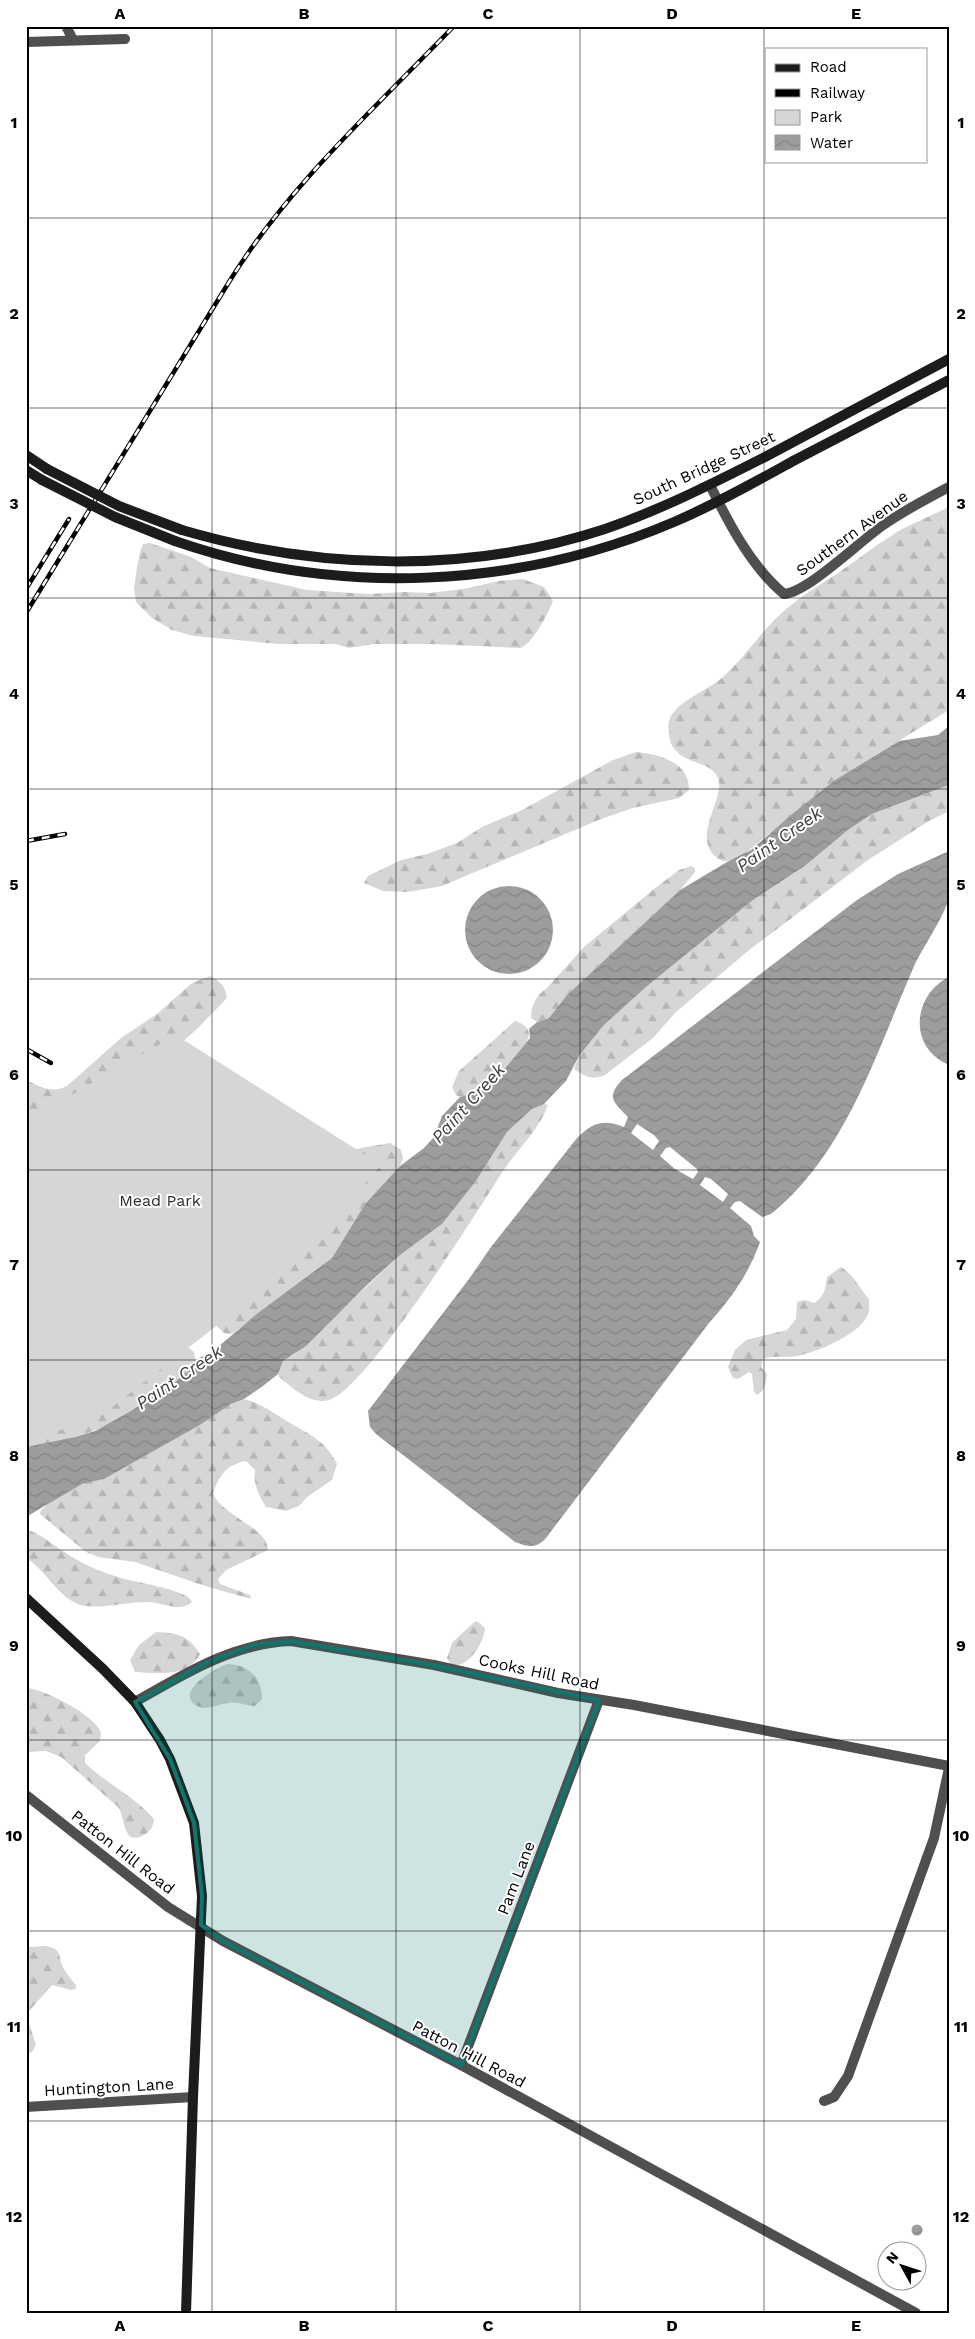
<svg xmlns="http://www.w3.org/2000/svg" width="975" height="2339" font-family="'Work Sans',sans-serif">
<defs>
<pattern id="forest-firs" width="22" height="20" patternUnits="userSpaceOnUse" patternTransform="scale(1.25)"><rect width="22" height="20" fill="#d6d6d6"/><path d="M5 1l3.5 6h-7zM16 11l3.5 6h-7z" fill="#b6b6b6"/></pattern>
<pattern id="water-waves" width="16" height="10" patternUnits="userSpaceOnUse" patternTransform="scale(1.25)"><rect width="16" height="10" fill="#9d9d9d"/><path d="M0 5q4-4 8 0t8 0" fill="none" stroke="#858585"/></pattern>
</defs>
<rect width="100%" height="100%" fill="#fff"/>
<!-- forest -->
<g fill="url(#forest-firs)">
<path d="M 949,507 L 949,710 L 835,780 L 743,855 C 734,860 725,865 716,857 C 691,836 726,797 718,778 C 710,757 670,767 669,732 C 668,728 668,724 669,721 C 676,700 707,692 724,676 C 748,654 765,625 791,605 C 806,593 823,583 838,573 C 860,558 881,541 904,528 C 919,521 934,514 949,507 Z"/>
<path d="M 150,543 L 191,557 L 210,568 L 307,590 L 368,594 L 404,592 L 430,593 L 463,589 L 499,581 L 523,579 L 544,587 L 553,601 C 549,612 532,645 520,648 L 432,644 L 375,644 L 349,648 L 336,644 L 279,644 L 194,636 L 172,630 L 152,618 L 136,602 L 134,588 L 137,567 L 140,552 L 143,544 Z"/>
<path d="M 636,752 C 658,754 690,762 689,790 L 679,798 L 633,808 L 601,819 L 442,886 L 408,892 L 383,891 L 364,883 L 368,876 L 401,860 L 427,854 L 457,843 L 482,827 L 522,810 L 613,760 Z"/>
<path d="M 949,785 L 949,811 L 929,821 L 868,860 L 748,951 L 676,1012 L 653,1038 L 605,1075 C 591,1081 585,1076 574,1069 L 579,1056 L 603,1026 L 646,987 L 753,900 L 806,865 L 848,830 L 872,814 Z"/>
<path d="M 691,866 L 695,868 L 695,872 L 680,890 L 567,995 L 549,1018 L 537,1022 L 531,1018 C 531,1006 536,995 546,989 L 584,947 L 654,889 L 679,870 Z"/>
<path d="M 210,976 C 221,982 225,985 227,998 L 196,1030 L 152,1068 L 26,1127 L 26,1080 C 41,1087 52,1094 67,1086 L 121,1038 L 157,1014 L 192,983 Z"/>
<path d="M 515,1021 C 528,1025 533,1033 525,1044 C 504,1069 493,1088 460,1097 L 456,1095 L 452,1087 L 459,1071 Z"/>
<path d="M 544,1104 L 548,1105 C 539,1130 518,1149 503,1171 C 478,1210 366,1390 329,1400 C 310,1405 293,1388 279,1377 L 278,1374 L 283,1361 L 295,1354 L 400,1255 L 442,1224 L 476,1181 L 507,1132 L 532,1109 Z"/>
<path d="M 390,1143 L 401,1150 L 403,1158 L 400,1166 L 365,1204 L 332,1258 L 232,1334 L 224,1333 L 200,1310 L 344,1151 Z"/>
<path d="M 841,1267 C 854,1275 859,1288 869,1299 C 869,1303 870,1310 868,1314 C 861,1334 817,1352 798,1356 C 786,1358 774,1355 763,1359 L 761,1367 L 767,1374 C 766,1384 765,1390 757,1395 L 754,1392 L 752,1374 L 749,1372 L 738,1379 L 733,1378 L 728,1367 L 735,1350 L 746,1340 L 787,1330 L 796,1319 L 797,1302 L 805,1300 L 814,1303 C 825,1296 825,1290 827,1277 Z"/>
<path d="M 165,1330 L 194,1352 C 195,1358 196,1361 192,1366 C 179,1385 116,1423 93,1431 C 72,1439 49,1443 26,1447 L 26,1398 Z"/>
<path d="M 244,1399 C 260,1403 271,1411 285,1420 C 306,1433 325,1439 337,1464 L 332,1480 L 307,1497 L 299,1506 L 286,1511 L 266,1507 C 259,1495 253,1485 255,1470 L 246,1461 C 226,1465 219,1475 213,1494 C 224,1517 268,1528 268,1550 L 226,1570 L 218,1579 L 220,1584 L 250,1595 L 251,1599 L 202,1585 L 135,1562 L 98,1557 L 86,1552 L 40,1514 L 41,1510 L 57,1497 L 82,1484 L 104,1479 L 200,1425 L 231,1404 Z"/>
<path d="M 26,1529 C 43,1535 57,1548 72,1557 C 89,1567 106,1574 125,1579 C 139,1583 188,1590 192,1602 C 181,1613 161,1602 148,1602 C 128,1601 96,1611 78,1604 C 56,1595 46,1570 26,1558 Z"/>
<path d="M 477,1621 L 485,1628 C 484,1643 468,1669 451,1665 L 447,1658 L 452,1643 L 473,1623 Z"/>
<path d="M 156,1632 C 178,1633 188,1635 200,1654 C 188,1678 157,1673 135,1672 L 130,1660 L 139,1645 Z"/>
<path d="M 227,1664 C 247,1664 262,1677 262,1699 L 255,1706 C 246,1706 237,1701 228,1703 C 218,1704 207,1711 197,1706 C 173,1692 216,1668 227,1664 Z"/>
<path d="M 26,1688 C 42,1688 97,1716 101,1733 C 101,1736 100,1739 100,1741 L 85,1755 L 85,1763 C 107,1784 134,1796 154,1819 C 153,1827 151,1831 144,1835 C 122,1847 126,1818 118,1807 L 61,1757 L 46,1751 L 26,1752 Z"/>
<path d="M 26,1946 C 34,1949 42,1944 50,1947 C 63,1950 58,1960 64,1969 C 67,1975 72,1980 76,1985 L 76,1989 L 71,1990 L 52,1985 L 29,2011 L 28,2020 L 36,2045 L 32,2052 L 29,2053 L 26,2052 Z"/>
</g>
<!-- green -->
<path fill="#d6d6d6" d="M 176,1035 L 381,1165 L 292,1267 L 93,1422 L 26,1439 L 26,1121 Z"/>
<!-- water -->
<g fill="url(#water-waves)" fill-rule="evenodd">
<path d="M 949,726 L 949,785 L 872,814 L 848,830 L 806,865 L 753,900 L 646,987 L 603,1026 L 579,1056 L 566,1081 L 544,1104 L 532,1109 L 507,1132 L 476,1181 L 442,1224 L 400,1255 L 368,1284 L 306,1346 L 283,1361 L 278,1374 L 263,1386 L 244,1399 L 231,1404 L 200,1425 L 104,1479 L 82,1484 L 26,1517 L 26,1447 L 75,1437 L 95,1431 L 131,1411 L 174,1383 L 191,1368 L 195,1360 L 212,1352 L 258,1313 L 332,1258 L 365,1204 L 400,1166 L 424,1148 L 434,1137 L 442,1116 L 460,1097 L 477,1092 L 493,1083 L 525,1044 L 530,1038 L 529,1029 L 537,1022 L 549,1018 L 567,995 L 680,890 L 727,862 L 751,850 L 791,815 L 835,780 L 899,741 L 938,735 Z"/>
<path d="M 949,851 C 949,866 951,882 949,897 C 947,911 923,948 915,964 C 877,1050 847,1153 771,1214 L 762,1217 L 740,1201 L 735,1202 L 730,1208 L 751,1226 L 754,1236 L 760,1242 C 749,1273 731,1299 709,1323 L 546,1538 C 536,1549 528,1547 515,1542 L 376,1434 L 370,1427 L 368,1411 L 469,1279 L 491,1247 L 577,1138 C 593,1122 604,1119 624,1127 L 628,1117 C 613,1102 606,1097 622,1080 L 857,900 L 898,874 ZM 637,1124 L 654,1135 L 659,1141 L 653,1150 L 631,1133 ZM 670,1147 L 697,1169 L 698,1172 L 693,1179 L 675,1169 L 660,1156 L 666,1148 ZM 705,1177 L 711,1179 L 728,1194 L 723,1202 L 700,1185 Z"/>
<circle cx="509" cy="930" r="44"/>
<path d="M 949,977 L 949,1065 C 908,1048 912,995 949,977 Z"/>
<circle cx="917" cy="2230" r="5.5"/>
</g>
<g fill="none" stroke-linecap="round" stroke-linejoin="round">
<!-- minor -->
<g stroke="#4f4f4f" stroke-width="10">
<path d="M 66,26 L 73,40"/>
<path d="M 26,42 L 125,39"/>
<path d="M 710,485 C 728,522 752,568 784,594 C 808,592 859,542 882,526 C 903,511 926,499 949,487"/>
<path d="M 26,1795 L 168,1907 L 223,1941 L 461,2065 L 916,2313"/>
<path d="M 461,2065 L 599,1700"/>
<path d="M 824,2101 L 834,2097 L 848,2076 L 934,1838 L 949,1768"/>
<path d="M 26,2107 L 193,2097"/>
</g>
<!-- tertiary -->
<path stroke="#4f4f4f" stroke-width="10" d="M 135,1702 C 184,1674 233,1643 291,1641 L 434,1665 L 558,1693 L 634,1705 L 949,1766"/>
<!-- secondary -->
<g stroke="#1c1c1c" stroke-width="10">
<path d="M 26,455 L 47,469"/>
<path d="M 26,470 L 42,480"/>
<path d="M 182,530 C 318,570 469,574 605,529 C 660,510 712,484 765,457 C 826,425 887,392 949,359"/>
<path d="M 175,541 C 336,597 517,589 674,522 C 716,504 755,482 795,460 C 846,433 898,407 949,380"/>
<path d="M 26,1598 L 103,1669 L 135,1702 L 160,1740 L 170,1759 L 194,1823 L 202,1896 L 193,2097 L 186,2313"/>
</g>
<!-- rail casing -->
<g stroke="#000" stroke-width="4.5">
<g id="rail">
<path d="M 26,589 L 69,519"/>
<path d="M 26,613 L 229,282 C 289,185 375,108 454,26"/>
<path d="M 26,841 L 65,834"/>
<path d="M 26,1049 L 51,1063"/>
</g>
</g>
<!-- rail -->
<use href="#rail" stroke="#fff" stroke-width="2.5" stroke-dasharray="8" stroke-linecap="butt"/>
<!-- secondary-bridge -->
<g stroke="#1c1c1c" stroke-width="10">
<path d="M 47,469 L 119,506 L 182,530"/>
<path d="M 42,480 L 115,517 L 175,541"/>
</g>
</g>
<!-- marked area -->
<path fill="#0f766e" fill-opacity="0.2" stroke="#0f766e" stroke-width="4" stroke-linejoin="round" d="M 291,1641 L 434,1665 L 599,1700 L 461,2065 L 223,1941 L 201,1925 L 202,1896 L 194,1823 L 170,1759 L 135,1702 L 207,1662 L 252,1645 Z"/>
<!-- grid -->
<path fill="none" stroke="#000" stroke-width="1" stroke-opacity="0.55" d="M 212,26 L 212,2313M 396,26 L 396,2313M 580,26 L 580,2313M 764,26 L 764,2313M 26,218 L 949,218M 26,408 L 949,408M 26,598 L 949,598M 26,789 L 949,789M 26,979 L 949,979M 26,1170 L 949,1170M 26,1360 L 949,1360M 26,1550 L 949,1550M 26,1740 L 949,1740M 26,1931 L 949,1931M 26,2121 L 949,2121"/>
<g text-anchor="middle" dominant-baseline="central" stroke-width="4" stroke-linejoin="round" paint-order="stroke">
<!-- street labels -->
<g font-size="16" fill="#000" stroke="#fff">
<text transform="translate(704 468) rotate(-25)">South Bridge Street</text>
<text transform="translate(852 533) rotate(-36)">Southern Avenue</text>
<text transform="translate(539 1672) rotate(12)">Cooks Hill Road</text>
<text transform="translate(123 1852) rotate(38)">Patton Hill Road</text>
<text transform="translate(516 1878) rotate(-69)">Pam Lane</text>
<text transform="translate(469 2054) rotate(28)">Patton Hill Road</text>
<text transform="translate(109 2087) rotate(-3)">Huntington Lane</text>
</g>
<!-- park labels -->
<g font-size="16" fill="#2d2d2d" stroke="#fff">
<text x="160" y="1200">Mead Park</text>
</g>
<!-- water labels -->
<g font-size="18" font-style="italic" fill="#3e3e3e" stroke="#fff">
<text transform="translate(779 839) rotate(-35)">Paint Creek</text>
<text transform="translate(468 1103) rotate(-48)">Paint Creek</text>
<text transform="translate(179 1377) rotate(-34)">Paint Creek</text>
</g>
</g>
<!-- border -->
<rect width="975" height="2339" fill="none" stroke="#ffffff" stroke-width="55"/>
<!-- legend -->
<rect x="765" y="48" width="162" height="115" fill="#ffffff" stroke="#999999"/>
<rect x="775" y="64" width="25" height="8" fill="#1c1c1c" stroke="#999999"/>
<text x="810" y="72" font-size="15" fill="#000000">Road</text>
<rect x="775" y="89" width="25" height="8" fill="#000000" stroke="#999999"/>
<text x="810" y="98" font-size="15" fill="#000000">Railway</text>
<rect x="775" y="110" width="25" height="15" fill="#d6d6d6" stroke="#999999"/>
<text x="810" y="122" font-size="15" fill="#000000">Park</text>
<rect x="775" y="135" width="25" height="15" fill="url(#water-waves)" stroke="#999999"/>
<text x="810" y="148" font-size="15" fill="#000000">Water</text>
<!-- north arrow -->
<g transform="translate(902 2266) rotate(310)"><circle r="24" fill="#ffffff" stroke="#999999"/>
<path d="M0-4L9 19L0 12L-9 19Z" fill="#000000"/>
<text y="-8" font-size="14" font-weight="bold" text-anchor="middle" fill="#000000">N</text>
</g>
<rect x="28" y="28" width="920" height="2284" fill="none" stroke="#000" stroke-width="2"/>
<g font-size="16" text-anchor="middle" font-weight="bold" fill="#000">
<text x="120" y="19">A</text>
<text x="304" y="19">B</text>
<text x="488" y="19">C</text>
<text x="672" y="19">D</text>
<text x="856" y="19">E</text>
<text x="14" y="128">1</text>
<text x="961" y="128">1</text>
<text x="14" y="319">2</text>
<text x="961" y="319">2</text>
<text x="14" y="509">3</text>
<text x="961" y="509">3</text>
<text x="14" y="699">4</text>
<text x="961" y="699">4</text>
<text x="14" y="890">5</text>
<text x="961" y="890">5</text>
<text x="14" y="1080">6</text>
<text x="961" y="1080">6</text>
<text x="14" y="1270">7</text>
<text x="961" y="1270">7</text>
<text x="14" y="1461">8</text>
<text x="961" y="1461">8</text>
<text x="14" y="1651">9</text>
<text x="961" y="1651">9</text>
<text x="14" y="1841">10</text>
<text x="961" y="1841">10</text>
<text x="14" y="2032">11</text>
<text x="961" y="2032">11</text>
<text x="14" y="2222">12</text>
<text x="961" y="2222">12</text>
<text x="120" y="2331">A</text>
<text x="304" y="2331">B</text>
<text x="488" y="2331">C</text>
<text x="672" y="2331">D</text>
<text x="856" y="2331">E</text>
</g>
</svg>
